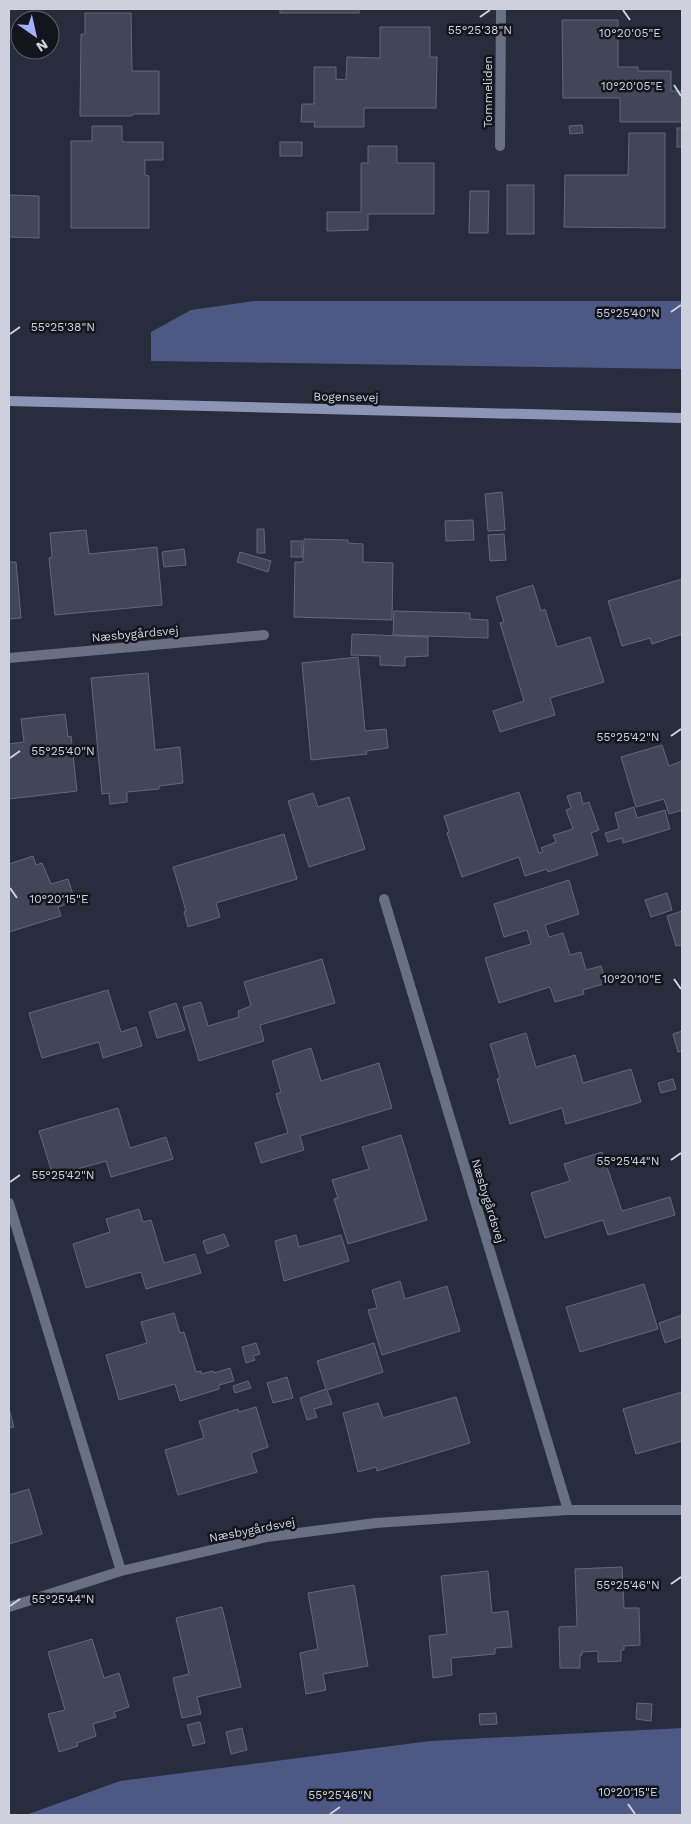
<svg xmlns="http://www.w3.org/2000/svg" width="691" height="1824" font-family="'Work Sans',sans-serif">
<rect width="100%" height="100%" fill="#282d3e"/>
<!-- forest -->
<g fill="#4d5884">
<path d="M 254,301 L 682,301 L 682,369 L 151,361 L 151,332 L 191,310 Z"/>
<path d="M 682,1728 L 682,1815 L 26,1815 L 120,1781 L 430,1741 Z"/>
</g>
<!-- building -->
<g fill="#414658" stroke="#62677b">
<rect x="280" y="9" width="79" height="4"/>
<path d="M 85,13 L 131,13 L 132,71 L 159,71 L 159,114 L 133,114 L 132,116 L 80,116 L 81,34 L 85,34 Z"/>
<path d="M 562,20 L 618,20 L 618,67 L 638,67 L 638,71 L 671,71 L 671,91 L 682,91 L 682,122 L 620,122 L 620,98 L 563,98 Z"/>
<path d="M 380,27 L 430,27 L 430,57 L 437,57 L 436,108 L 364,108 L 364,127 L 314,127 L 315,122 L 301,122 L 302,104 L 314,104 L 314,67 L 336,67 L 336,79 L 346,80 L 347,57 L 380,58 Z"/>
<path d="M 582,125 L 583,133 L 570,134 L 569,126 Z"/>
<path d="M 92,126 L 122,126 L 122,141 L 125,142 L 163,142 L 163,160 L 145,160 L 145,175 L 149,176 L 149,228 L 71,228 L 71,141 L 92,141 Z"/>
<rect x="677" y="128" width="5" height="19"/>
<path d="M 629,133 L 665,133 L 665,228 L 564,227 L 565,175 L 628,175 Z"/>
<rect x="280" y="142" width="22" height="14"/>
<path d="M 368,146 L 397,146 L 397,163 L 434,163 L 434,214 L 368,214 L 368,230 L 327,231 L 327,212 L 361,212 L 361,163 L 368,163 Z"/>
<rect x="507" y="185" width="27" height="49"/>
<path d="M 470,191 L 489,191 L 488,233 L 469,233 Z"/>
<path d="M 9,195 L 39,196 L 39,238 L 9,237 Z"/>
<path d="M 502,492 L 505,530 L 488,531 L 485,494 Z"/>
<path d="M 473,520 L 474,540 L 446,541 L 445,521 Z"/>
<path d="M 257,529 L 264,529 L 265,553 L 257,553 Z"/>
<path d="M 86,530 L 89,554 L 157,547 L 162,605 L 55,615 L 49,558 L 52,557 L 50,533 Z"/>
<path d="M 504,534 L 506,560 L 490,561 L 488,535 Z"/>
<path d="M 304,539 L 348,540 L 348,543 L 363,544 L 363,562 L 393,563 L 392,620 L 294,617 L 295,562 L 303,562 Z"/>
<rect x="291" y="541" width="11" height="16"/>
<path d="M 184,549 L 186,565 L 164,567 L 162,552 Z"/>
<path d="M 240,552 L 271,561 L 268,572 L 237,562 Z"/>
<path d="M 9,562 L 16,562 L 21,618 L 9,619 Z"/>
<path d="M 682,579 L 682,634 L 652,644 L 650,638 L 622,646 L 608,601 Z"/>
<path d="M 533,585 L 541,611 L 545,609 L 557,647 L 590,637 L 604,682 L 550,698 L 555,715 L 500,732 L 493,711 L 524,701 L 500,623 L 504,622 L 496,597 Z"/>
<path d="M 394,611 L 470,613 L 470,619 L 488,620 L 488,638 L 393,635 Z"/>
<path d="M 352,634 L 428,637 L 428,656 L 405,657 L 405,666 L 380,665 L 380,656 L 351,655 Z"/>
<path d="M 358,657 L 365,731 L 386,729 L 388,748 L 366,751 L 367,754 L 311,760 L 302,663 Z"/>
<path d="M 148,673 L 155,750 L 180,747 L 183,783 L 159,786 L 159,789 L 127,792 L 127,802 L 110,804 L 109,793 L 102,794 L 91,678 Z"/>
<path d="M 65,714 L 68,737 L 71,736 L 77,791 L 9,799 L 9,744 L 24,742 L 21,719 Z"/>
<path d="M 662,745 L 669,766 L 682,761 L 682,810 L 669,814 L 664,799 L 636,807 L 621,757 Z"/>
<path d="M 519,792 L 539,853 L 543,852 L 541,848 L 556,842 L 553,835 L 573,829 L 566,810 L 571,808 L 567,796 L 580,792 L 583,804 L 589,802 L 599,830 L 591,833 L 598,855 L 548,872 L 547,869 L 525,876 L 519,857 L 462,877 L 447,833 L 449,832 L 444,816 Z"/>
<path d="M 313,793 L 318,807 L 349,797 L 365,849 L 309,867 L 288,801 Z"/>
<path d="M 634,807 L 637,818 L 665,810 L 670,829 L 623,843 L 622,838 L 608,842 L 605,833 L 619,829 L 615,813 Z"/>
<path d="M 284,834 L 297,879 L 216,903 L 220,917 L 188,927 L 184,912 L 186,911 L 173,867 Z"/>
<path d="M 33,856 L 36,865 L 42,863 L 51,884 L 68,879 L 75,901 L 58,907 L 61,916 L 9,932 L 9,864 Z"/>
<path d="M 569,880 L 579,914 L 545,925 L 549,937 L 563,933 L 570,955 L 581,952 L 586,970 L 601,966 L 607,983 L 583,990 L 584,994 L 555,1002 L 550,987 L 499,1003 L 485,958 L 531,944 L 527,930 L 504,937 L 494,904 Z"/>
<path d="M 667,893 L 672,910 L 651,917 L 645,900 Z"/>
<path d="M 682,911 L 682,945 L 676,946 L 667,916 Z"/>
<path d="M 322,959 L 335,1003 L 260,1025 L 264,1041 L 199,1061 L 183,1007 L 201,1002 L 208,1026 L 239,1017 L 238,1011 L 251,1006 L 244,982 Z"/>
<path d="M 108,990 L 121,1032 L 136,1027 L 142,1046 L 103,1058 L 99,1042 L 42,1058 L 29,1013 Z"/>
<path d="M 176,1003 L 185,1030 L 157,1038 L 149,1012 Z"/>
<path d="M 682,1031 L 682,1051 L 678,1052 L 673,1034 Z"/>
<path d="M 526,1033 L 536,1067 L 575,1055 L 583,1083 L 631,1069 L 641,1102 L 566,1124 L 562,1108 L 510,1124 L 497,1079 L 500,1078 L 490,1044 Z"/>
<path d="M 311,1048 L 321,1081 L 379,1063 L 392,1108 L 300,1136 L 304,1150 L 261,1163 L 255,1143 L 288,1133 L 276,1094 L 281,1092 L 272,1061 Z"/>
<path d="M 673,1079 L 676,1089 L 661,1093 L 658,1083 Z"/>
<path d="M 118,1108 L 130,1148 L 166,1137 L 173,1159 L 111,1177 L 106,1161 L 53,1176 L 39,1131 Z"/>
<path d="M 401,1135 L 427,1220 L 348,1244 L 334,1199 L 338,1198 L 332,1180 L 369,1169 L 362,1147 Z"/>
<path d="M 602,1152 L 622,1211 L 670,1197 L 675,1215 L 608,1235 L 603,1220 L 545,1238 L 531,1193 L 570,1181 L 564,1164 Z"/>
<path d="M 139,1209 L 143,1222 L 151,1220 L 164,1263 L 195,1254 L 201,1273 L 146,1289 L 141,1272 L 86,1288 L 73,1244 L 110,1232 L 106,1219 Z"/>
<path d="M 224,1234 L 229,1246 L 207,1254 L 203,1241 Z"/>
<path d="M 296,1235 L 299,1247 L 341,1235 L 349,1261 L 284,1281 L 275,1241 Z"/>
<path d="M 400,1281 L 405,1299 L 447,1286 L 460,1331 L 382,1355 L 368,1310 L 377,1308 L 372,1290 Z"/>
<path d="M 644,1284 L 658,1329 L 580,1352 L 566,1307 Z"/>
<path d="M 174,1313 L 180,1333 L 184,1332 L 196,1372 L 201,1371 L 201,1374 L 213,1371 L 214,1373 L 230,1368 L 234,1381 L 219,1385 L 219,1389 L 180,1401 L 175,1384 L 119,1400 L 106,1355 L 147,1343 L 141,1322 Z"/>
<path d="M 682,1315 L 682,1337 L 665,1343 L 659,1323 Z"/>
<path d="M 256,1343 L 260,1354 L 253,1356 L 255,1360 L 246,1363 L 242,1347 Z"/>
<path d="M 374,1343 L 383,1372 L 327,1390 L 332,1404 L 314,1409 L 317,1417 L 307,1420 L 300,1398 L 326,1389 L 317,1361 Z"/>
<path d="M 287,1377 L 293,1398 L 273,1403 L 267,1383 Z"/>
<path d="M 248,1381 L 251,1388 L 235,1393 L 233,1386 Z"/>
<path d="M 682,1392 L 682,1441 L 636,1454 L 623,1409 Z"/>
<path d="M 456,1397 L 470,1443 L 377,1471 L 376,1467 L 358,1472 L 343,1413 L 378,1403 L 383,1418 Z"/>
<path d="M 256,1407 L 268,1447 L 251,1453 L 257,1472 L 178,1495 L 165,1450 L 204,1438 L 199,1421 L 238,1409 L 239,1412 Z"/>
<path d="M 9,1409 L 14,1427 L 9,1428 Z"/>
<path d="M 29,1489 L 42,1534 L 9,1544 L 9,1495 Z"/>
<path d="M 622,1567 L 624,1608 L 639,1608 L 640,1645 L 624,1646 L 624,1650 L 621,1650 L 621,1661 L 598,1662 L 598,1651 L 582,1652 L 582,1655 L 580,1655 L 580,1668 L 560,1668 L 559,1627 L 577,1626 L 575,1569 Z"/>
<path d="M 488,1571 L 492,1613 L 508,1611 L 512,1647 L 495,1648 L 495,1654 L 451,1658 L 452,1675 L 433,1678 L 429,1636 L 447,1634 L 441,1576 Z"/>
<path d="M 354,1585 L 368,1666 L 323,1674 L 326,1690 L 306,1694 L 300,1653 L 318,1649 L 308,1593 Z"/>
<path d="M 222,1607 L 241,1687 L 197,1697 L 201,1714 L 182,1718 L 173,1678 L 189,1674 L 176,1618 Z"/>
<path d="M 92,1639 L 104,1678 L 119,1673 L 129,1707 L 114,1712 L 116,1717 L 93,1724 L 96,1736 L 77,1743 L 78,1746 L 59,1752 L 48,1714 L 65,1710 L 48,1652 Z"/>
<path d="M 637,1703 L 652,1704 L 651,1721 L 636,1719 Z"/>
<path d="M 496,1713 L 497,1724 L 480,1725 L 479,1714 Z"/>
<path d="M 200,1722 L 205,1743 L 193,1746 L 187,1725 Z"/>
<path d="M 242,1728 L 247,1750 L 231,1754 L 226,1732 Z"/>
</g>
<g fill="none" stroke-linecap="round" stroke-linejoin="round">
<!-- street -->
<g stroke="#6a7084" stroke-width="10">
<path d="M 500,146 L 501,9"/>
<path d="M 9,658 L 264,635"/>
<path d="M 384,899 L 568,1510"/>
<path d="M 9,1203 L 121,1571"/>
<path d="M 9,1607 L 121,1571 L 267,1537 L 376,1523 L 568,1510 L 682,1510"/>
</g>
<!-- secondary -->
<path stroke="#8c95b6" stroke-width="10" d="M 9,401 L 682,418"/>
</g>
<!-- ticks -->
<path fill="none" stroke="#ced1dd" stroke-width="2" d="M 623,10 L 630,20M 480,17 L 490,10M 674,85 L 681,96M 671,312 L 681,305M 10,334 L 20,327M 671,736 L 681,729M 10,758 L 20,751M 10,888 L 17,898M 674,979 L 681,989M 671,1160 L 681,1153M 10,1182 L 20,1175M 671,1584 L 681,1577M 10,1606 L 20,1599M 628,1804 L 635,1814M 330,1814 L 340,1807"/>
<g text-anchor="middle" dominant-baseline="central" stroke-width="5" stroke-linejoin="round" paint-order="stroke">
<!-- street labels -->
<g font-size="12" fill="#ced1dd" stroke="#13161d">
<text transform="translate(488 92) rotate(-90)">Tommeliden</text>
<text transform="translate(346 397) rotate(1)">Bogensevej</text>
<text transform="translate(135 634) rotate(-5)">Næsbygårdsvej</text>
<text transform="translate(488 1201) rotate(73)">Næsbygårdsvej</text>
<text transform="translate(252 1530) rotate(-11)">Næsbygårdsvej</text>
</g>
</g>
<g font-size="12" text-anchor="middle" fill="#ced1dd" stroke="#13161d" stroke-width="5" stroke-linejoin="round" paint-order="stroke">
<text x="480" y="34">55°25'38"N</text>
<text x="630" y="37">10°20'05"E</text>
<text x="632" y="90">10°20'05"E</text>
<text x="628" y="317">55°25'40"N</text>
<text x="63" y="331">55°25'38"N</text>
<text x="628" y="741">55°25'42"N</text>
<text x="63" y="755">55°25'40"N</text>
<text x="59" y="903">10°20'15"E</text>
<text x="632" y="983">10°20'10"E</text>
<text x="628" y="1165">55°25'44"N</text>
<text x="63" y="1179">55°25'42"N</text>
<text x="628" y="1589">55°25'46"N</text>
<text x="63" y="1603">55°25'44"N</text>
<text x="628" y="1796">10°20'15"E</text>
<text x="340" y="1799">55°25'46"N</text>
</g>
<!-- border -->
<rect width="691" height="1824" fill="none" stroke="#ced1dd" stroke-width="20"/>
<!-- north arrow -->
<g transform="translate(35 35) rotate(146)"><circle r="24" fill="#13161d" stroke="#5e616a"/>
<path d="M0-4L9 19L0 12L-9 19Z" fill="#a1b3fd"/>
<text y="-8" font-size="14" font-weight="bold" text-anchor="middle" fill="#ced1dd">N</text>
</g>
</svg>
